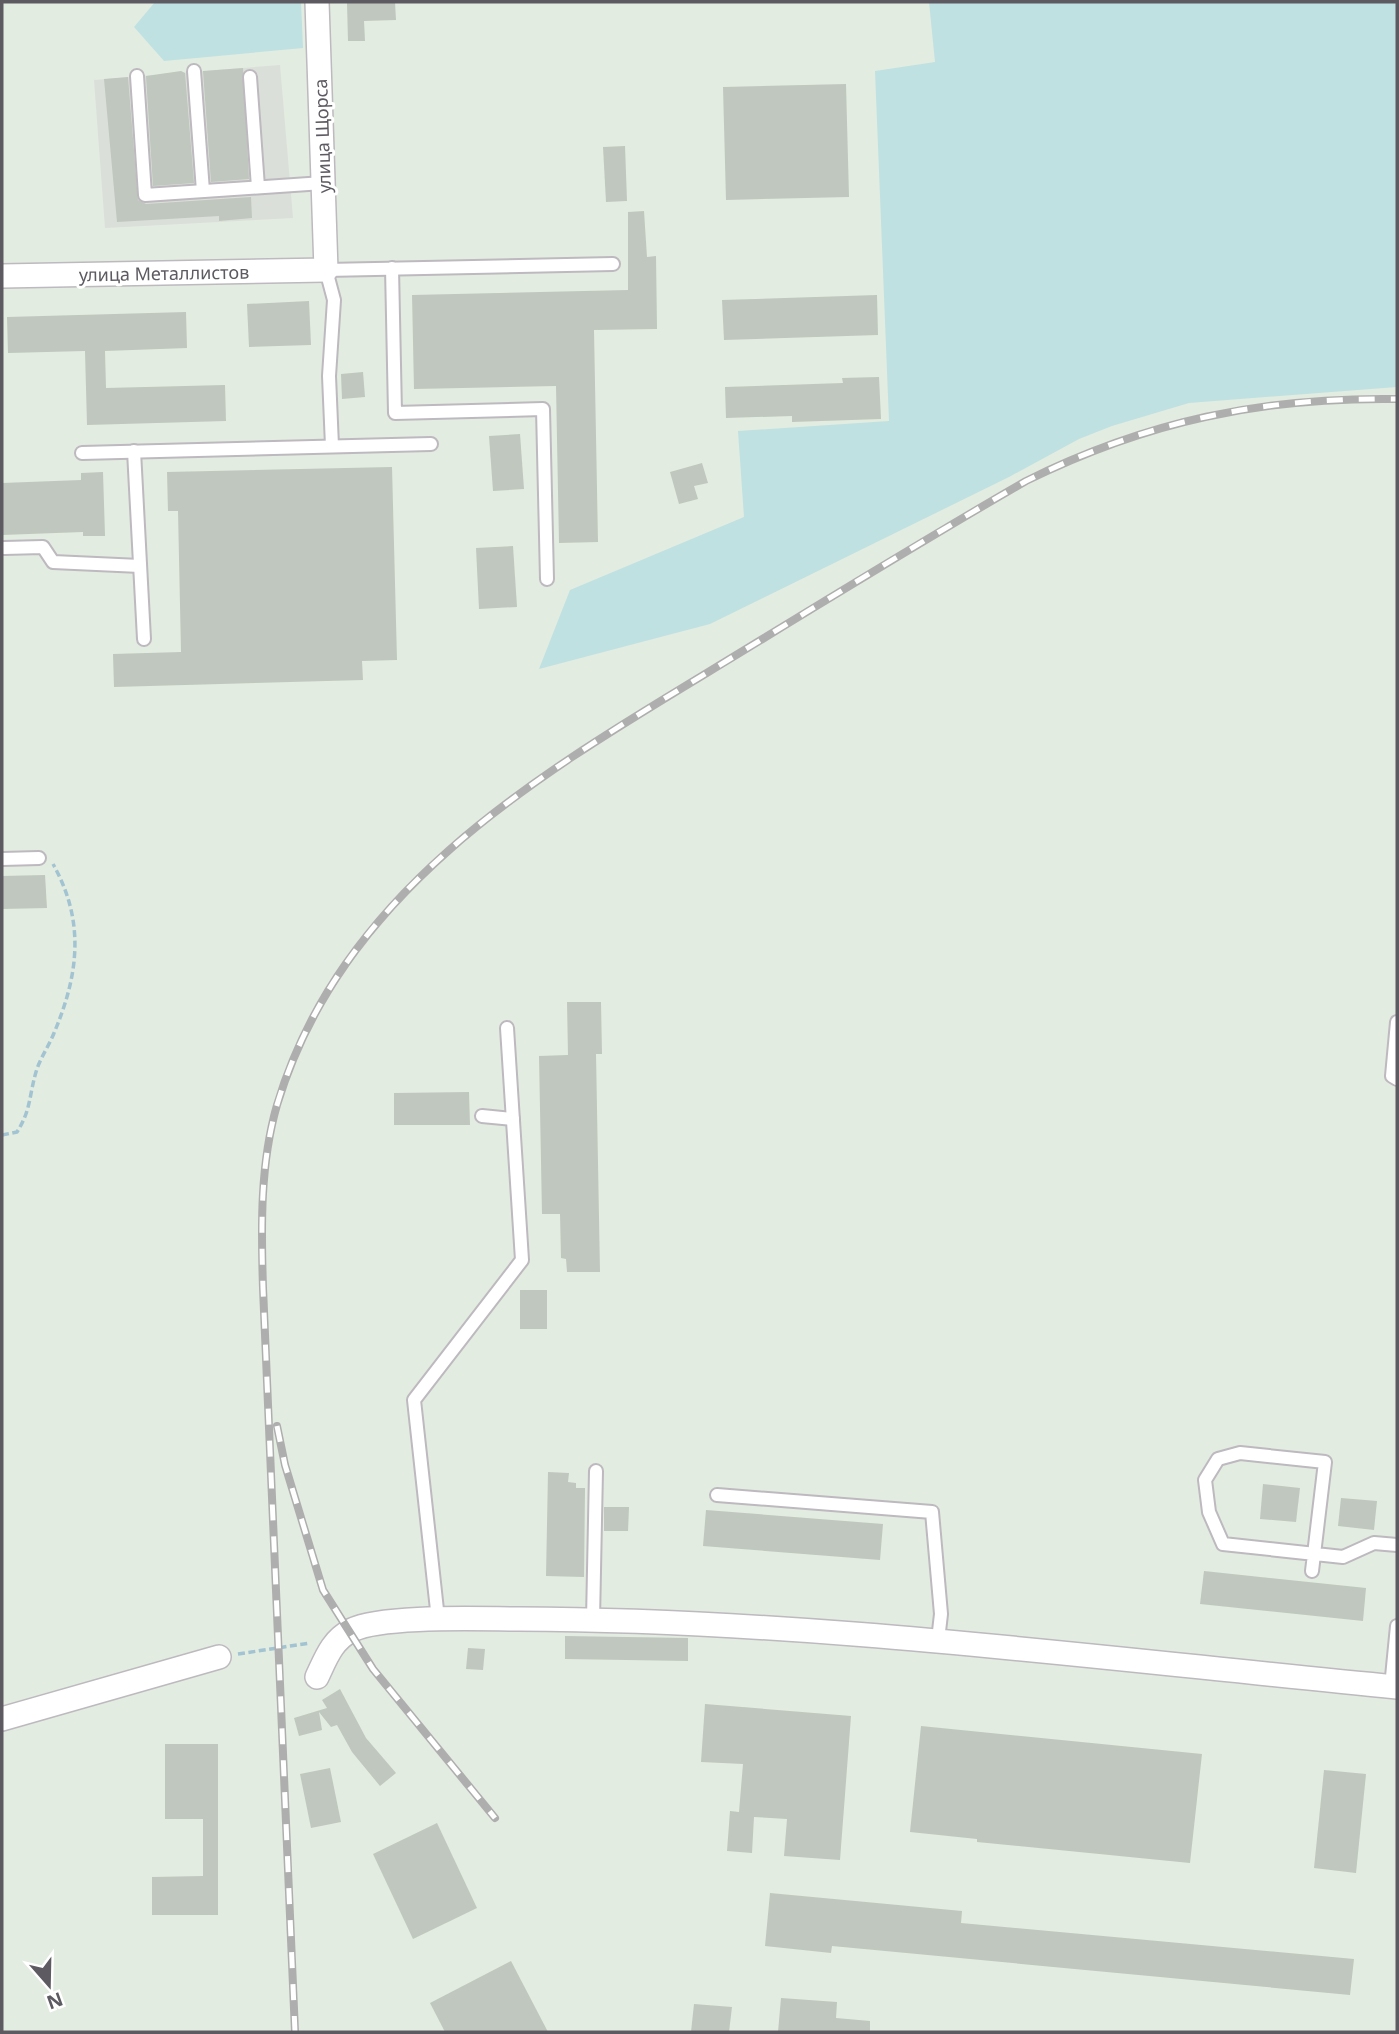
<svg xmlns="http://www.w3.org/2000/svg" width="1399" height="2034" font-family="'Noto Sans',sans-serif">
<rect width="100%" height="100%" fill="#e3ece1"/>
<!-- industrial -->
<path fill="#dadfd9" d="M 280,65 L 293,218 L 105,228 L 94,80 Z"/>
<!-- green -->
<g fill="#bfe1e2">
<path d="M 155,2 L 301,2 L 303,48 L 164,61 L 134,27 Z"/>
<path d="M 929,2 L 1397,2 L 1397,387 L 1189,403 L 1112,426 L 1079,439 L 1009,477 L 710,624 L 539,669 L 570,590 L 744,517 L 738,431 L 889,421 L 875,71 L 935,62 Z"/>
</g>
<!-- building -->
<g fill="#c0c7be">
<path d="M 395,2 L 396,20 L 364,21 L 365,41 L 348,41 L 347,3 Z"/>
<path d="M 243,68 L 249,179 L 211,182 L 203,71 Z"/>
<path d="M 181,71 L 185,73 L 194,183 L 153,186 L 146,76 Z"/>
<path d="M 128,77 L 138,200 L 146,204 L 251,197 L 252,218 L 219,221 L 219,216 L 117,222 L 104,79 Z"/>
<path d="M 846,84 L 849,197 L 726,200 L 723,87 Z"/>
<path d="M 625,146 L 627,201 L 606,202 L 603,147 Z"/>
<path d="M 644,211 L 647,257 L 656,256 L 657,329 L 594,330 L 598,542 L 559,543 L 556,386 L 414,389 L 412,295 L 628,290 L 628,212 Z"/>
<path d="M 877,295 L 878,335 L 724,340 L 722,300 Z"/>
<path d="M 309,301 L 311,345 L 249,347 L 247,304 Z"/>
<path d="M 186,312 L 187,348 L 105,351 L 106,388 L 225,385 L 226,421 L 87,425 L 85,351 L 8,353 L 7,317 Z"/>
<path d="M 363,372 L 365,397 L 342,399 L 341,374 Z"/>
<path d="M 879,377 L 881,419 L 792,422 L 792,416 L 726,418 L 725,387 L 843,383 L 842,378 Z"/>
<path d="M 520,434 L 524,489 L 493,491 L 489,436 Z"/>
<path d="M 702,463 L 708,483 L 694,486 L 698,499 L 679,504 L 670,472 Z"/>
<path d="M 392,467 L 397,660 L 362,661 L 363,680 L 114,687 L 113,654 L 181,652 L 178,511 L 168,511 L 167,472 Z"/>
<path d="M 103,472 L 105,536 L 83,536 L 83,532 L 2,535 L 2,483 L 81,480 L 81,473 Z"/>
<path d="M 513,546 L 517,607 L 479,609 L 476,548 Z"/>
<path d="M 45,875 L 47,908 L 2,909 L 2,876 Z"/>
<path d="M 567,1002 L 601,1002 L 602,1054 L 596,1054 L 600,1272 L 567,1272 L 566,1259 L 561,1258 L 560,1214 L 542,1214 L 539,1056 L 568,1055 Z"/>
<path d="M 469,1092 L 470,1125 L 394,1125 L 394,1093 Z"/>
<rect x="520" y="1290" width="27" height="39"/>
<path d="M 548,1472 L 569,1473 L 568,1482 L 576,1483 L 576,1488 L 585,1488 L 584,1577 L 546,1576 Z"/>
<path d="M 1263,1484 L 1300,1488 L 1296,1522 L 1260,1519 Z"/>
<path d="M 1341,1498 L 1377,1501 L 1374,1530 L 1338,1526 Z"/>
<path d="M 604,1507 L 629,1507 L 628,1531 L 604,1531 Z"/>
<path d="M 706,1510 L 883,1524 L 880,1560 L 703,1546 Z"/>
<path d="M 1204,1571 L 1366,1588 L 1363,1621 L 1200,1604 Z"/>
<path d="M 565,1636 L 688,1638 L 688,1661 L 565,1659 Z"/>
<path d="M 468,1648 L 485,1649 L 483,1670 L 466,1669 Z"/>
<path d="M 340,1689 L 366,1738 L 396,1773 L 380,1786 L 352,1752 L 337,1725 L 331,1727 L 319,1712 L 322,1730 L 299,1736 L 294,1718 L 327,1708 L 322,1700 Z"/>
<path d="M 705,1704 L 851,1716 L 840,1860 L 784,1856 L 787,1819 L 754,1817 L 752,1853 L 727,1851 L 730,1811 L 739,1812 L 743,1764 L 701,1762 Z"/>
<path d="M 921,1726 L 1202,1754 L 1190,1863 L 977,1842 L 977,1839 L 910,1832 Z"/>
<path d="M 165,1744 L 218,1744 L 218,1915 L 152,1915 L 152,1877 L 203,1876 L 203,1819 L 165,1819 Z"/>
<path d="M 330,1768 L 341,1822 L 311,1828 L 300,1774 Z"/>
<path d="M 1324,1770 L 1366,1774 L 1356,1873 L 1314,1868 Z"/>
<path d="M 437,1823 L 477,1908 L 413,1939 L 373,1854 Z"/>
<path d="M 770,1893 L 962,1911 L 961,1923 L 1354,1959 L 1350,1995 L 832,1946 L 831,1953 L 765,1946 Z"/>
<path d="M 511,1961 L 548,2032 L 445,2032 L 430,2003 Z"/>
<path d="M 781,1998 L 837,2002 L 836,2018 L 870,2021 L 870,2032 L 778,2032 Z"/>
<path d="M 694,2004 L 732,2007 L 729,2032 L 691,2032 Z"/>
</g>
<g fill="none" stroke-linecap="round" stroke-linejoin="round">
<!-- service casing -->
<g stroke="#bdb9bf" stroke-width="16">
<g id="service">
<path d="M 194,71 L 203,191"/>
<path d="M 137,76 L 145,195 L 323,183"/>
<path d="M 250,77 L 258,187"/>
<path d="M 392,268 L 395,413 L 543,409 L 547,579"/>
<path d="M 332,446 L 329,376 L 334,300 L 326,270 L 613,264"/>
<path d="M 134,451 L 144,639"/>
<path d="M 82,453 L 431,444"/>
<path d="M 4,548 L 43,547 L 53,562 L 140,566"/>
<path d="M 2,859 L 39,858"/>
<path d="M 1397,1022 L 1392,1076 L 1397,1079"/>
<path d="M 482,1116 L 513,1119"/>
<path d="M 717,1495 L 932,1512 L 941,1614 L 938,1640"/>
<path d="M 1312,1571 L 1325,1462 L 1240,1453 L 1218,1459 L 1205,1480 L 1209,1512 L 1223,1544 L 1343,1557 L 1374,1543 L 1397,1545"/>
<path d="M 438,1619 L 414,1400 L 522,1260 L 507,1028"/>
<path d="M 593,1620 L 596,1471"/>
<path d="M 1391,1687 L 1397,1626"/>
</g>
</g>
<!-- minor casing -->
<g stroke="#bdb9bf" stroke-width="26">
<g id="minor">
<path d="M 2,276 L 326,270 L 317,2"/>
<path d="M 317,1677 C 326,1658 332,1640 352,1630 C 382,1615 482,1619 519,1619 C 812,1620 1105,1659 1397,1687"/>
<path d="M 2,1719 L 219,1657"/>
</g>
</g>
<!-- path -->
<g stroke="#a2c3d1" stroke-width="3.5" stroke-dasharray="7 3.5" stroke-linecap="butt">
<path d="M 2,1135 L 17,1132 C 31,1110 29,1096 36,1072 C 40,1058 49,1046 54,1033 C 79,974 85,921 53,864"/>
<path d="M 238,1654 L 310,1643"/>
</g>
<!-- service -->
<use href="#service" stroke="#fff" stroke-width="12"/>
<!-- minor -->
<use href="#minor" stroke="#fff" stroke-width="23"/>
<!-- rail casing -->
<g stroke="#afaeaf" stroke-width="8">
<g id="rail">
<path d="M 277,1426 L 285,1465 L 323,1590 L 373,1669 L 495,1818"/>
<path d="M 295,2032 L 263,1288 C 261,1227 260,1164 277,1105 C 341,892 533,778 710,671 C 815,607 920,542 1026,481 C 1147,421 1262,397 1397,399"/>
</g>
</g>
<!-- rail -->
<use href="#rail" stroke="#fff" stroke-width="5" stroke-dasharray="16" stroke-linecap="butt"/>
</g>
<g text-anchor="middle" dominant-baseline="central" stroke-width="6" stroke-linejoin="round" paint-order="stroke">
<!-- street labels -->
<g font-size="18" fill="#5e5a61" stroke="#fff">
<text transform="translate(322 136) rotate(-92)">улица Щорса</text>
<text transform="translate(164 273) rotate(-1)">улица Металлистов</text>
</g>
</g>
<!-- border -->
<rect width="1399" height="2034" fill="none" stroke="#5e5a61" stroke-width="7"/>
<!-- north arrow -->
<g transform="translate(49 1985) rotate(160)" stroke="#ffffff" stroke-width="5" paint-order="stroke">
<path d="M0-5L12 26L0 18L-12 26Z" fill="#5e5a61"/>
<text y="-10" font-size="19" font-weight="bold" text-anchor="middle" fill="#5e5a61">N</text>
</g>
</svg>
